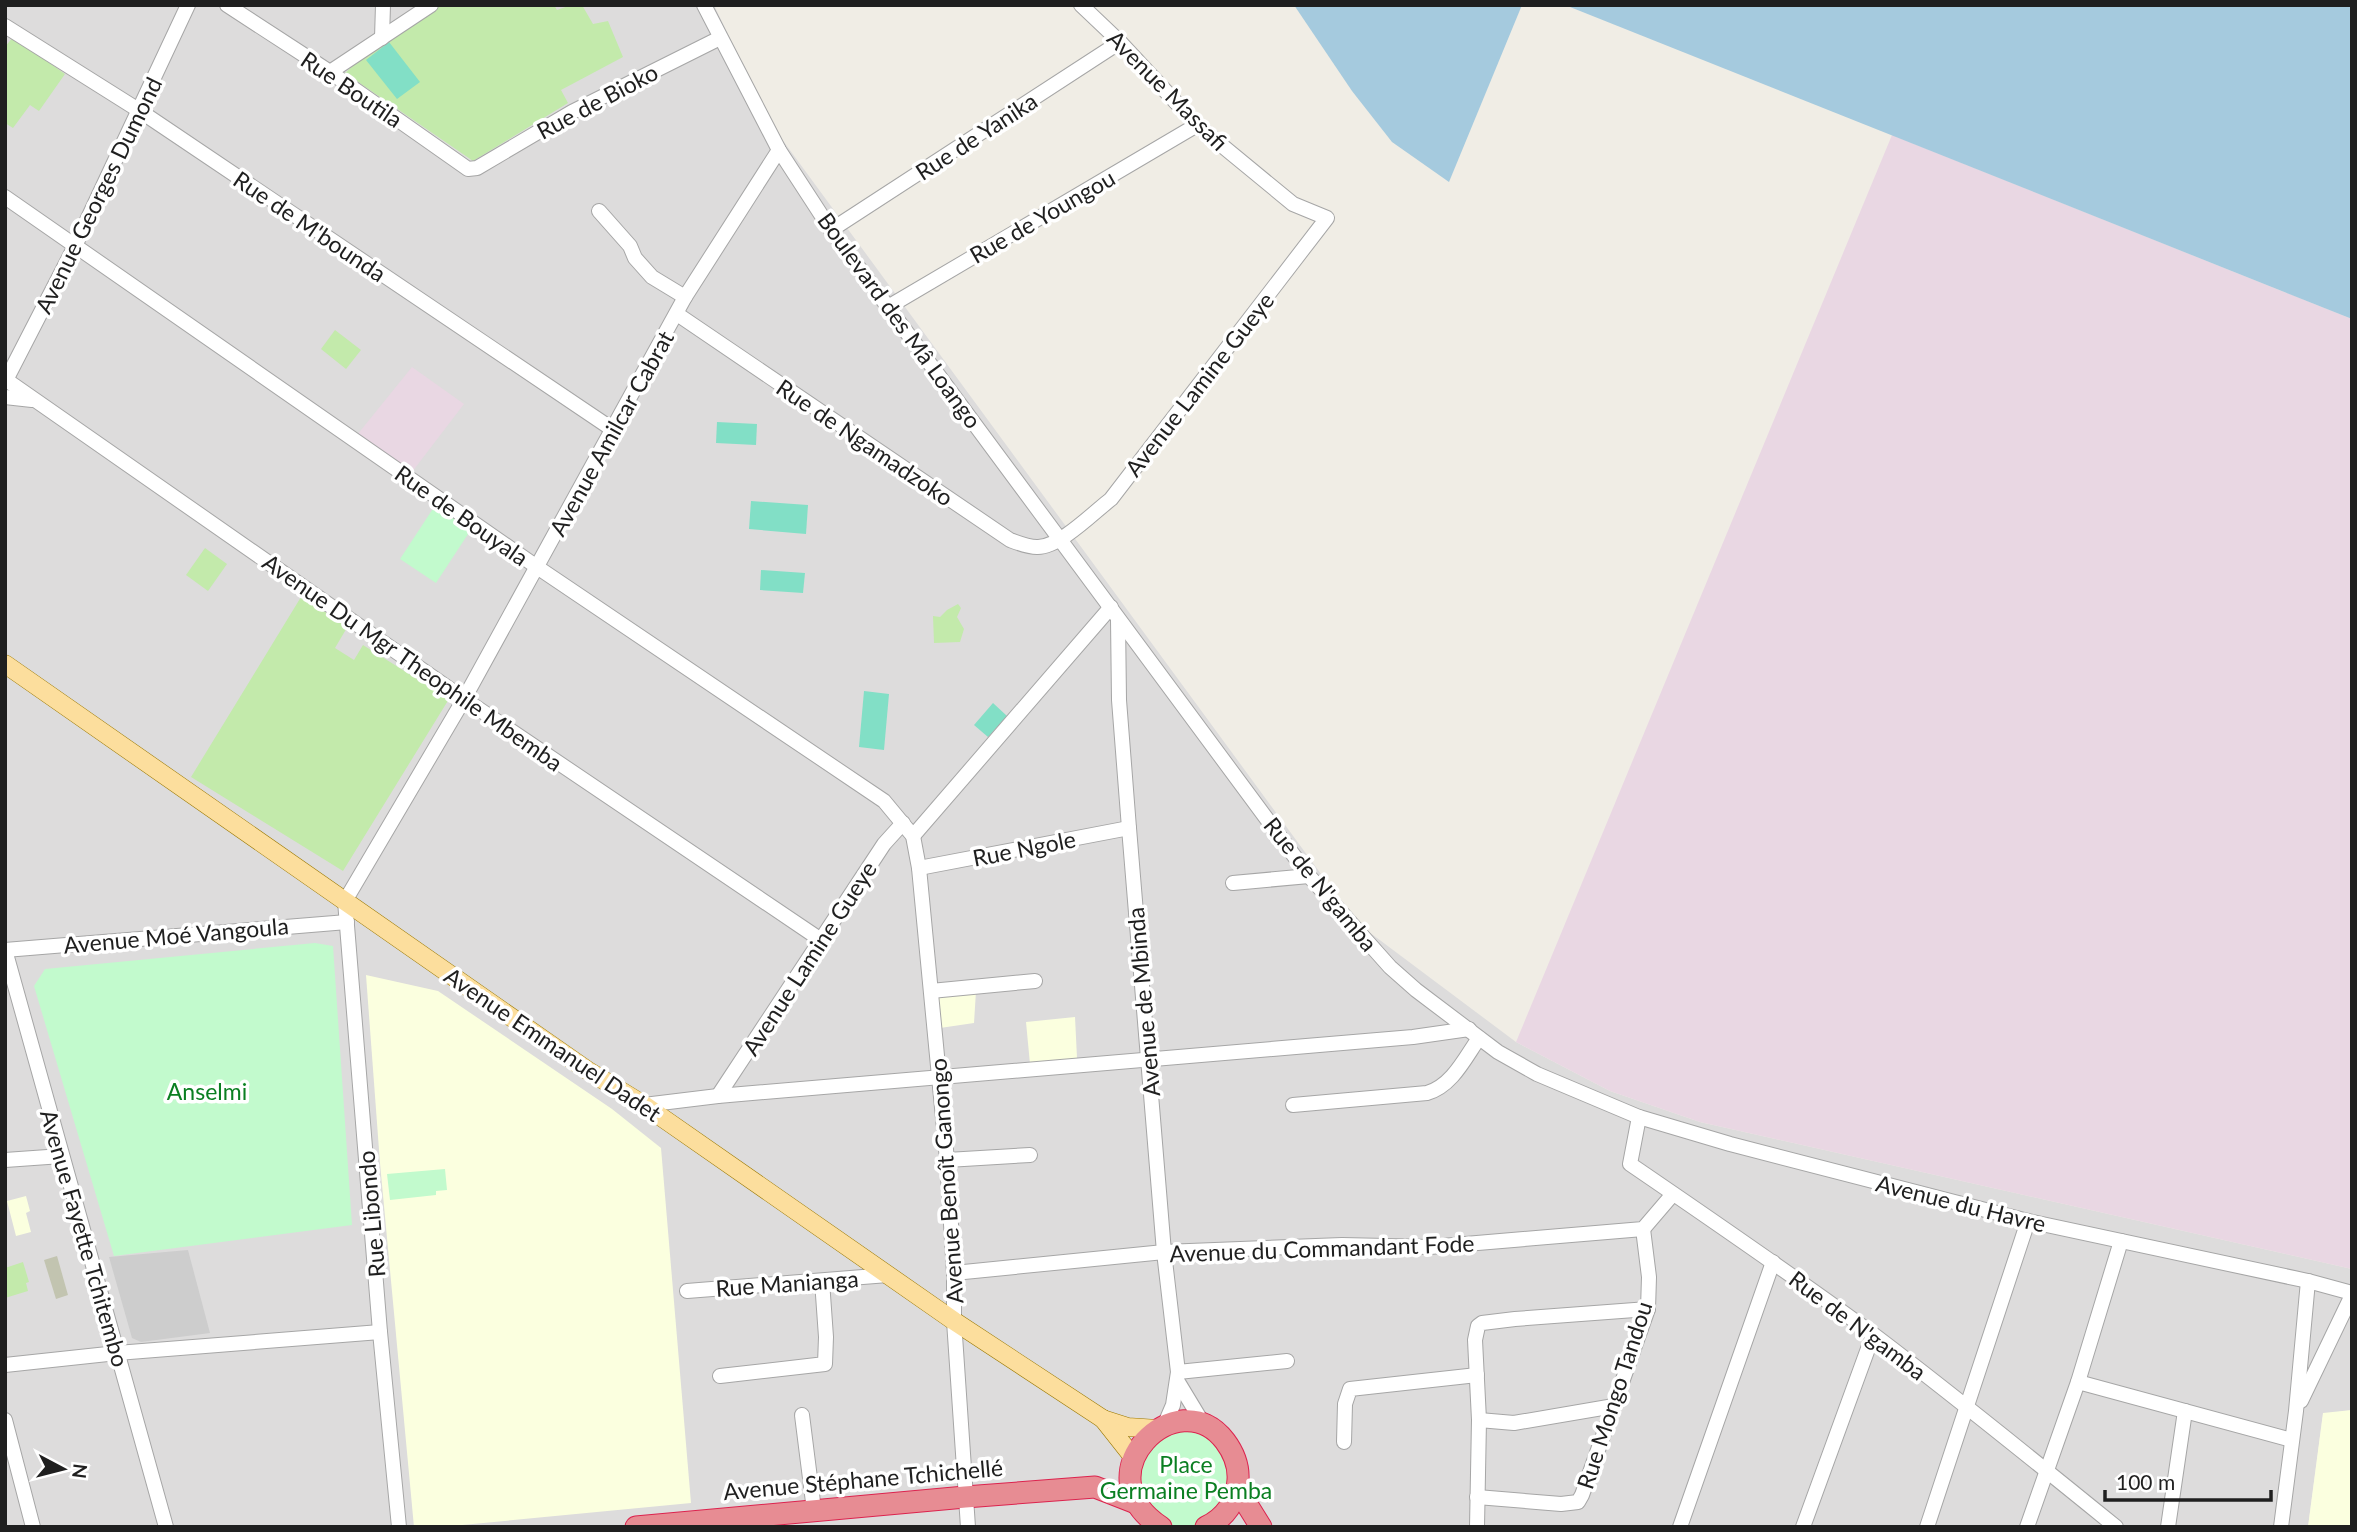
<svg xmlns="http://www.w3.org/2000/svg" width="2357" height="1532" font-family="Lato,sans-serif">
<rect width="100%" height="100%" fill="#f0ede5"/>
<!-- residential -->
<path fill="#dddcdc" d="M 5,5 L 714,5 L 770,123 L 1357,923 L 1516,1042 L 1610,1091 L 1700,1122 L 2352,1269 L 2352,1410 L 2323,1414 L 2308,1527 L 5,1527 Z"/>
<!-- industrial -->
<g fill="#e9d7e3">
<path d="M 1892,135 L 2352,319 L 2352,1269 L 1700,1122 L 1610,1091 L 1516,1042 Z"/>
<path d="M 412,367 L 464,404 L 412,472 L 357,435 Z"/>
</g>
<!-- education -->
<g fill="#fbffdf">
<path d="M 366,975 L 438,991 L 612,1109 L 661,1148 L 691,1503 L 441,1527 L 414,1527 L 380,1163 Z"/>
<path d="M 976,991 L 974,1023 L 940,1028 L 935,992 Z"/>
<path d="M 1075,1017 L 1077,1058 L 1030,1064 L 1026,1022 Z"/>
<path d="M 26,1196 L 30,1211 L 26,1213 L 31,1232 L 16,1236 L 7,1201 Z"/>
<path d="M 2352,1410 L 2352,1527 L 2308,1527 L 2323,1413 Z"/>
</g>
<!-- religious -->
<path fill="#cdcdcd" d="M 188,1250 L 210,1333 L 141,1342 L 132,1338 L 109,1257 Z"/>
<!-- construction -->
<path fill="#c2c4b0" d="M 57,1256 L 68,1295 L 56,1299 L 44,1260 Z"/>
<!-- grass -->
<g fill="#c3eaab">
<path d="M 435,5 L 554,5 L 557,10 L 571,5 L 582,5 L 593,24 L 608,21 L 623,57 L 561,90 L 568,103 L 473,161 L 345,73 L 387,34 Z"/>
<path d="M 13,37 L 65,74 L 39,111 L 30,105 L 13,128 L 5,123 L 5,47 Z"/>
<path d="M 335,330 L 361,350 L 346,369 L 321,349 Z"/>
<path d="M 205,548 L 227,564 L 208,591 L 186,575 Z"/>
<path d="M 301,597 L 348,626 L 335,648 L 354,660 L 363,645 L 449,699 L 343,871 L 191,777 Z"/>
<path d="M 958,604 L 961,608 L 957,617 L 964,629 L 960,642 L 934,643 L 933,616 L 940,617 L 947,610 Z"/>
<path d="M 23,1262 L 29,1282 L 26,1283 L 28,1291 L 5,1298 L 5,1268 Z"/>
</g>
<!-- park -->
<g fill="#c2facd">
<path d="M 436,504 L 472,528 L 436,583 L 400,559 Z"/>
<path d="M 315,943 L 333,946 L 352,1225 L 114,1256 L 34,986 L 45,969 Z"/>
<path d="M 445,1169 L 447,1190 L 436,1191 L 436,1195 L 390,1200 L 387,1174 Z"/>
<path d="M 1188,1428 L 1219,1440 L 1235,1485 L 1207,1522 L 1191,1527 L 1175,1526 L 1160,1520 L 1140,1495 L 1139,1463 L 1157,1437 Z"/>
</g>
<!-- pitch -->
<g fill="#82dfc6">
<path d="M 389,42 L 420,82 L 397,99 L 366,60 Z"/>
<path d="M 717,422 L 757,424 L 756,445 L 716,443 Z"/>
<path d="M 751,501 L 808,505 L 806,534 L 749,529 Z"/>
<path d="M 761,570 L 805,573 L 803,593 L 760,590 Z"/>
<path d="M 864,691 L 889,694 L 884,750 L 859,747 Z"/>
<path d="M 993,703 L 1007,716 L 988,737 L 974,725 Z"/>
</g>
<!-- water -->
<g fill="#a5cade">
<path d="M 1294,5 L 1522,5 L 1449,182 L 1392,142 L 1352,91 Z"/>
<path d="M 1565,5 L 2352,5 L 2352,319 Z"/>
</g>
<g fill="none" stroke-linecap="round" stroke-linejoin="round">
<!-- minor casing -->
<g stroke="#a6a6a6" stroke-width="16">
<g id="minor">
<path d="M 227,5 L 330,72 L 468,169 L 477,168 L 572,112 L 720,38"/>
<path d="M 704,5 L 779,150 L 831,230 L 1309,876 L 1390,967 L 1416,990 L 1498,1052 L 1537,1074 L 1639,1117 L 1730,1144 L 2028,1221 L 2308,1281 L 2352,1293"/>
<path d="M 5,26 L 140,111 L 612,429"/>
<path d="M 382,38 L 383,5"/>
<path d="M 330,72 L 431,5"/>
<path d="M 5,197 L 537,567 L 884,801 L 913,836 L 919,868 L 947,1160 L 954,1273 L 954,1321 L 968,1527"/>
<path d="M 599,211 L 630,246 L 635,258 L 652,277 L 685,297"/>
<path d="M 831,230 L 1120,42"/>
<path d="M 888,307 L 1197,125"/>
<path d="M 677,314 L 1010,540 C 1018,543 1028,547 1037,547 C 1059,548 1094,512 1111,499 L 1327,218 L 1293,204 L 1197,125 L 1120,42 L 1081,5"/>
<path d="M 5,379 L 464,699 L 821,940"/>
<path d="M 5,382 L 75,246 L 188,5"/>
<path d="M 5,397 L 32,400"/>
<path d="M 1118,620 L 1119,700 L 1129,828 L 1164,1252 L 1178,1372 L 1173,1405 L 1164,1426"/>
<path d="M 913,836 L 1111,607"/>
<path d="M 919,868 L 1129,828"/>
<path d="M 1233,883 L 1309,876"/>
<path d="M 5,950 L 166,1527"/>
<path d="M 5,950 L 347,922"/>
<path d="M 931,991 L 1035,981"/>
<path d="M 718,1096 L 884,844 L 903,823"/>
<path d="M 644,1105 L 718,1096 L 1413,1037 L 1469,1029"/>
<path d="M 1293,1105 L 1427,1093 C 1452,1086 1465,1058 1479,1038"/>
<path d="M 1639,1117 L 1630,1164 C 1712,1220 1794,1276 1874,1335 C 1956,1397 2036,1462 2116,1527"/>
<path d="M 5,1160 L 62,1156"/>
<path d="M 947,1160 L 1030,1155"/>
<path d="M 954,1273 L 1164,1252 L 1342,1245 L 1430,1247 L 1643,1229 L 1673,1194"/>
<path d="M 687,1291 L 888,1275"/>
<path d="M 5,1365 L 117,1353 L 380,1332"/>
<path d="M 1178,1372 L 1287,1361"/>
<path d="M 720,1376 L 825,1364 L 826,1337 L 822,1281"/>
<path d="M 1178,1382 L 1204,1425"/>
<path d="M 2078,1382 L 2292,1440"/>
<path d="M 2301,1401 L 2352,1295"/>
<path d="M 802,1415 L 814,1510"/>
<path d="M 5,1420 L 33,1527"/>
<path d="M 1479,1420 L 1514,1423 L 1614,1406"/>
<path d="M 1344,1442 L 1345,1404 L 1350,1389 L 1477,1375"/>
<path d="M 1477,1497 L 1561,1504 L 1578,1502 L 1582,1495 L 1648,1309 L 1649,1277 L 1643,1229"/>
<path d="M 399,1527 L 380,1332 L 345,901 L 464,699 L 685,297 L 779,150"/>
<path d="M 1477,1527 L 1479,1420 L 1475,1340 L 1478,1326 L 1482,1323 L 1515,1319 L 1648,1309"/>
<path d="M 1680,1527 L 1773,1262"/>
<path d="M 1803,1527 L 1873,1335"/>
<path d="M 1927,1527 L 2028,1221"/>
<path d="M 2027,1527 L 2078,1382 L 2121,1241"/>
<path d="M 2168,1527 L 2185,1411"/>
<path d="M 2281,1527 L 2296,1411 L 2308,1281"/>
</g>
</g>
<!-- major casing -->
<g stroke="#9a7800" stroke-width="19">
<g id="major">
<path d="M 5,664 L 587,1070 L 644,1105 L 954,1321 L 1103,1419 L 1128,1427 L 1158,1429"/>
<path d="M 1103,1419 L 1133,1457"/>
</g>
</g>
<!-- highway casing -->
<g stroke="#dc234e" stroke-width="23">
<g id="highway">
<path d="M 1238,1490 L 1261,1527"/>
<path d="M 636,1527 L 965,1497 L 1095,1487 L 1136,1503"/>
<path d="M 1161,1527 C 1080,1474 1178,1379 1225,1441 C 1234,1453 1239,1465 1238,1480 C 1237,1501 1225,1518 1206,1527"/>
</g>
</g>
<!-- minor -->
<use href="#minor" stroke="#fff" stroke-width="14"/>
<!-- major -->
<use href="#major" stroke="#fcde9d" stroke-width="18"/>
<!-- highway -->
<use href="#highway" stroke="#e78c93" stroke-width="21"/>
</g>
<g text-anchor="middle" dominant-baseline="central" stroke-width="7" stroke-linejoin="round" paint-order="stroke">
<!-- street labels -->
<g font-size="23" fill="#1f1f1f" stroke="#fff">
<text transform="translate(352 89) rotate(34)">Rue Boutila</text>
<text transform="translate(1168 90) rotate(45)">Avenue Massafi</text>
<text transform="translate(597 101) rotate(-28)">Rue de Bioko</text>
<text transform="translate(976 136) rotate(-33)">Rue de Yanika</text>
<text transform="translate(98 195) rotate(-64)">Avenue Georges Dumond</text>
<text transform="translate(1042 216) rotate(-30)">Rue de Youngou</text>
<text transform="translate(310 226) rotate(34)">Rue de M'bounda</text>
<text transform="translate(900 320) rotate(54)">Boulevard des Mâ Loango</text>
<text transform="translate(1199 384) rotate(-52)">Avenue Lamine Gueye</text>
<text transform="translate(611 433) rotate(-61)">Avenue Amilcar Cabrat</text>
<text transform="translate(865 442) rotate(34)">Rue de Ngamadzoko</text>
<text transform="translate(462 515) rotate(35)">Rue de Bouyala</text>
<text transform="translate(413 662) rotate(35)">Avenue Du Mgr Theophile Mbemba</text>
<text transform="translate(1024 848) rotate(-11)">Rue Ngole</text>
<text transform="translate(1321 884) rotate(51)">Rue de N'gamba</text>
<text transform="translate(176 935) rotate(-5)">Avenue Moé Vangoula</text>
<text transform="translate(809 958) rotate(-57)">Avenue Lamine Gueye</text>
<text transform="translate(1143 1002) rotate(-95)">Avenue de Mbinda</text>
<text transform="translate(553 1044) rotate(34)">Avenue Emmanuel Dadet</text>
<text transform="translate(946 1181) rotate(-94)">Avenue Benoît Ganongo</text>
<text transform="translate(1961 1203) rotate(14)">Avenue du Havre</text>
<text transform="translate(371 1214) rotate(-95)">Rue Libondo</text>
<text transform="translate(85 1238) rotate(74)">Avenue Fayette Tchitembo</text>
<text transform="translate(1322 1248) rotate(-2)">Avenue du Commandant Fode</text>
<text transform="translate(787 1283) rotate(-4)">Rue Manianga</text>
<text transform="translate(1858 1325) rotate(37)">Rue de N'gamba</text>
<text transform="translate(1614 1395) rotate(-72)">Rue Mongo Tandou</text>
<text transform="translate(863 1479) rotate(-5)">Avenue Stéphane Tchichellé</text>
</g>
<!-- park labels -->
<g font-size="23" fill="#0b7f22" stroke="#fff">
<text x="207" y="1091">Anselmi</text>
<text x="1186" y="1464">Place<tspan x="1186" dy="26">Germaine Pemba</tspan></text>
</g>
</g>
<!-- border -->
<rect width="2357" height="1532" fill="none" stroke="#1f1f1f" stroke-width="14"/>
<!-- north arrow -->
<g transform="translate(63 1469) rotate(97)" stroke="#ffffff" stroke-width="5" paint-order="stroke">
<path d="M0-5L12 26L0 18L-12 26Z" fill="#1f1f1f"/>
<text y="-10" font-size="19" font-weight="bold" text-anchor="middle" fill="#1f1f1f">N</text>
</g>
<!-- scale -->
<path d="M2105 1490v10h166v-10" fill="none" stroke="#1f1f1f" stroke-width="3.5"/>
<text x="2116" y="1490" font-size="21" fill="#1f1f1f" stroke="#ffffff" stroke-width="5" paint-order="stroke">100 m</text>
</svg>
